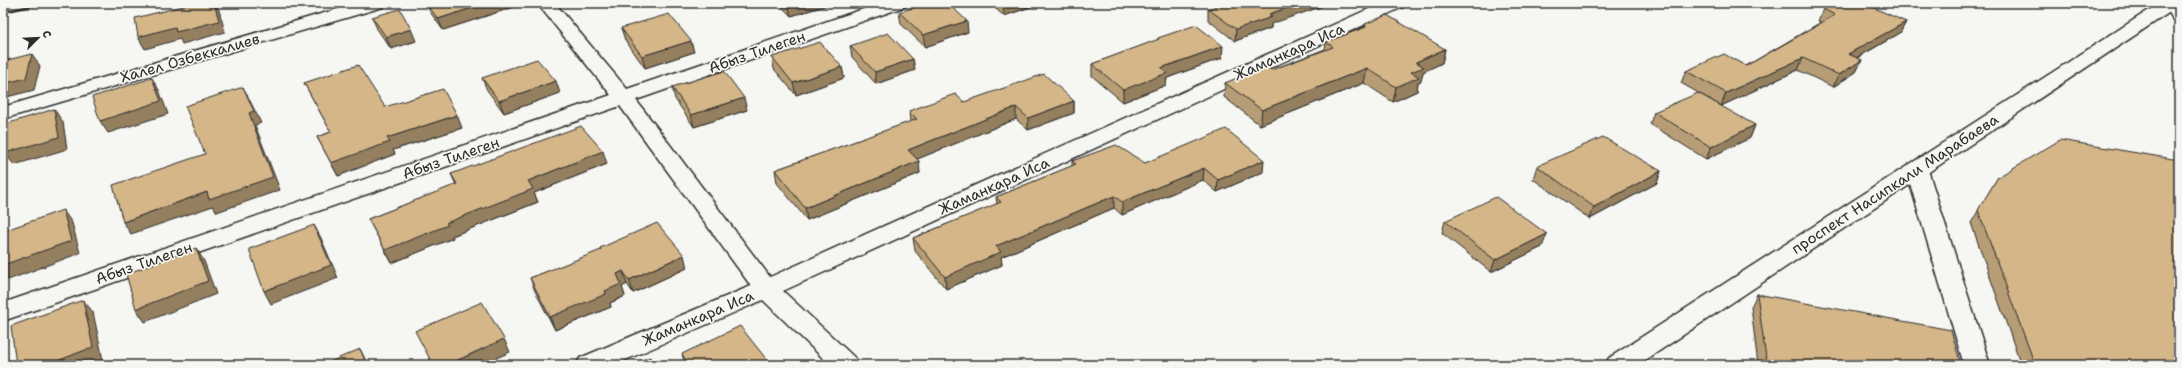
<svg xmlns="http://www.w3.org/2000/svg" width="2182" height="368" font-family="'Shantell Sans',sans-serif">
<rect width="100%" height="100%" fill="#f6f6f2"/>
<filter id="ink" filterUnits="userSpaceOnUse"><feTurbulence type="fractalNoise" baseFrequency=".025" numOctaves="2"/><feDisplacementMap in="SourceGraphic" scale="8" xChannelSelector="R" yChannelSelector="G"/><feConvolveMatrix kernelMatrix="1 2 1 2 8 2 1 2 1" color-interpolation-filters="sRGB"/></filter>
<g filter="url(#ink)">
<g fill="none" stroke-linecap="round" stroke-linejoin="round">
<!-- minor casing -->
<g stroke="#2b2b2b" stroke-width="3">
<g id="minor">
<path d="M 358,3 L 386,3 L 383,7 L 3,119 L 3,107 Z"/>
<path d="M 537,3 L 555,3 L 627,89 L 881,3 L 907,3 L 904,7 L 636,100 L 770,277 L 1382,3 L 1406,3 L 1403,7 L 783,291 L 855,358 L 859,365 L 830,365 L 763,300 L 614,365 L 576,365 L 580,358 L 751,286 L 620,106 L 3,321 L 3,303 L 611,95 Z"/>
<path d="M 2163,3 L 2179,3 L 2179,20 L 2173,19 Z"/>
<path d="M 1917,163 L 1925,165 L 1928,170 L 1990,365 L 1964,365 L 1906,170 L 1909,165 Z"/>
</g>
</g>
<!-- secondary casing -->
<g stroke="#2b2b2b" stroke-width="3">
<path id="secondary" d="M 2160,3 L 2179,3 L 2179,6 L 1638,365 L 1605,365 L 1609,358 Z"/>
</g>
<!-- minor -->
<use href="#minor" fill="#f6f6f2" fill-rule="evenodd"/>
<!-- secondary -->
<use href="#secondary" fill="#f6f6f2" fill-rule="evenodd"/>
<!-- rail -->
<path stroke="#2b2b2b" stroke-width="2.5" d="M 3,12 L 45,3"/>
</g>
<!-- wall -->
<g fill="#b69d75" stroke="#2b2b2b">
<path d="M 426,3 L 516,3 L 517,6 L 443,30 L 430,12 Z"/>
<path d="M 778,3 L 830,3 L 831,4 L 791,16 Z"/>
<path d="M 989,3 L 1042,3 L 1004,16 Z"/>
<path d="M 1208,9 L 1271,24 L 1271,28 L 1235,41 L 1208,20 Z"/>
<path d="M 1823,9 L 1906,22 L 1900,33 L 1857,58 L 1862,60 L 1856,72 L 1833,87 L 1798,70 L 1721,106 L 1681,83 L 1686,71 L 1746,66 L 1821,22 L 1818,21 Z"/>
<path d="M 899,12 L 968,32 L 925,47 L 901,24 Z"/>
<path d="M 372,17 L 416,41 L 391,49 L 377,29 Z"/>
<path d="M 1365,24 L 1445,49 L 1442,63 L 1423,72 L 1421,81 L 1418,82 L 1417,91 L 1393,102 L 1364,83 L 1260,125 L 1224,97 L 1225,83 L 1271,70 L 1325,49 L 1326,42 L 1364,27 Z"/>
<path d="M 621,28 L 694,52 L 645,68 L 625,40 Z"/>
<path d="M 1158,38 L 1222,58 L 1167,78 L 1166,85 L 1123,102 L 1092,76 L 1092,64 L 1158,40 Z"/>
<path d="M 850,46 L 913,59 L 915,70 L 876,84 L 852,57 Z"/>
<path d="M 772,57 L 842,67 L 844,78 L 796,95 L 774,69 Z"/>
<path d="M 482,78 L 560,93 L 504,113 L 487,90 Z"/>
<path d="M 304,83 L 385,107 L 462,128 L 393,150 L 395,154 L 338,176 L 317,137 L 331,132 Z"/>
<path d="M 672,87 L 747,110 L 694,127 L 675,99 Z"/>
<path d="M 1074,101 L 1074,113 L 1028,130 L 1016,119 L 917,159 L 920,173 L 807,220 L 777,183 L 775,170 L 910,122 L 909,111 L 964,102 Z"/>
<path d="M 1654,112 L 1755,125 L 1750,138 L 1706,159 L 1650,124 Z"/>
<path d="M 1072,161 L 1145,163 L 1263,172 L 1217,192 L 1203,180 L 1122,215 L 1114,208 L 1001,257 L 1002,265 L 946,289 L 915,251 L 913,238 L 997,204 L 996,197 L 1072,166 Z"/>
<path d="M 607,164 L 534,193 L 538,202 L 452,236 L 453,238 L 392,263 L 368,219 L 456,185 L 451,174 Z"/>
<path d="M 1537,166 L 1661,171 L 1657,183 L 1590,219 L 1533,179 Z"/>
<path d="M 1998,177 L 2179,365 L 2021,365 L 1971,223 Z"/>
<path d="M 1445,221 L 1542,247 L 1491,272 L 1442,233 Z"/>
<path d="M 600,248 L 687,268 L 633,293 L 627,284 L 622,287 L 625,296 L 610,303 L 611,307 L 555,330 L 535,291 L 530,278 L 601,251 Z"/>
<path d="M 1757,294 L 1961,365 L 1758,365 L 1751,307 Z"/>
<path d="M 682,354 L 771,365 L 685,365 Z"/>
</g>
<!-- shaded-wall -->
<g fill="#947f5f" stroke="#2b2b2b">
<path d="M 214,3 L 215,3 L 219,10 L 225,32 L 182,44 L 180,39 L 145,49 L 138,37 Z"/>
<path d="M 487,3 L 516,3 L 517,6 L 443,30 L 438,19 Z"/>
<path d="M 795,3 L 830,3 L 831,4 L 791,16 L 788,5 Z"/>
<path d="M 1007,3 L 1042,3 L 1004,16 L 1003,4 Z"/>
<path d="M 1301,3 L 1332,3 L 1271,24 L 1271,28 L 1235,41 L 1236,29 L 1269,14 Z"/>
<path d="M 967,21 L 968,32 L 925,47 L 923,35 Z"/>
<path d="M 1906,22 L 1900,33 L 1842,66 L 1848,54 Z"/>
<path d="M 411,29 L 416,41 L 391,49 L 386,37 Z"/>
<path d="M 691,41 L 694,52 L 645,68 L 642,56 Z"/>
<path d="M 1223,46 L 1222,58 L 1167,78 L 1166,85 L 1123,102 L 1123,90 L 1161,68 Z"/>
<path d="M 1445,49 L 1442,63 L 1423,72 L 1421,81 L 1418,82 L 1417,91 L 1393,102 L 1396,87 L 1411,72 L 1416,62 Z"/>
<path d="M 32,54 L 40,66 L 34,90 L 3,98 L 3,84 Z"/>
<path d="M 1803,58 L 1798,70 L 1721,106 L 1726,93 Z"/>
<path d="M 913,59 L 915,70 L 876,84 L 875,72 Z"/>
<path d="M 1862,60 L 1856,72 L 1833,87 L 1839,75 Z"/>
<path d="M 842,67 L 844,78 L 796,95 L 793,83 Z"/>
<path d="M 1367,68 L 1364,83 L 1260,125 L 1262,110 Z"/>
<path d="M 152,78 L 159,90 L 168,114 L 108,133 L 100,121 Z"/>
<path d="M 556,81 L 560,93 L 504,113 L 499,101 Z"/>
<path d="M 243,87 L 261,123 L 255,125 L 280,190 L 217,212 L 213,206 L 131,234 L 123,222 L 207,192 Z"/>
<path d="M 744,98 L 747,110 L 694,127 L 691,115 Z"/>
<path d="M 1074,101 L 1074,113 L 1028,130 L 1028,118 Z"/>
<path d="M 1016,107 L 1016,119 L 910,162 L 908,150 Z"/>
<path d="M 54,109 L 63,122 L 67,149 L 14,165 L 5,153 Z"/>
<path d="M 457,115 L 462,128 L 393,150 L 395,154 L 338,176 L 331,163 L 387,138 Z"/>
<path d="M 1755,125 L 1750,138 L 1706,159 L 1711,147 Z"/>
<path d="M 603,151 L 607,164 L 534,193 L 538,202 L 452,236 L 453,238 L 392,263 L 385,250 L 446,223 L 528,181 Z"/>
<path d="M 1264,160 L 1263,172 L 1217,192 L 1218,180 Z"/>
<path d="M 919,161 L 920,173 L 807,220 L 805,208 Z"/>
<path d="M 1204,168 L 1203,180 L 1122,215 L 1122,202 Z"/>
<path d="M 1661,171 L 1657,183 L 1590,219 L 1594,207 Z"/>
<path d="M 1114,196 L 1114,208 L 1001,257 L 1002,265 L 946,289 L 945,277 L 996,246 Z"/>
<path d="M 63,210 L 72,223 L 80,253 L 8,280 L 3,274 L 3,265 Z"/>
<path d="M 314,225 L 321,238 L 338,278 L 271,304 L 264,291 Z"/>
<path d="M 1547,234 L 1542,247 L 1491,272 L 1495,260 Z"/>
<path d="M 196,248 L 204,261 L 216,294 L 145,322 L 136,309 Z"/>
<path d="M 684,255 L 687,268 L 633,293 L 629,280 Z"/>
<path d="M 623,271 L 627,284 L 622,287 L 625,296 L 610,303 L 611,307 L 555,330 L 550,317 L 605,291 L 617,274 Z"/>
<path d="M 83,300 L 93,312 L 103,360 L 90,365 L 47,365 Z"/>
<path d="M 504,339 L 510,352 L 481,365 L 447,365 Z"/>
<path d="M 360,349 L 368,365 L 367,365 Z"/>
</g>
<!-- building -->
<g fill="#d4b688" stroke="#2b2b2b">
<path d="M 196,3 L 214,3 L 219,21 L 176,32 L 175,27 L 138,37 L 135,18 Z"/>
<path d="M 426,3 L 487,3 L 438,19 Z"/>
<path d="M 787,3 L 795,3 L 788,5 Z"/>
<path d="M 929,3 L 948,3 L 967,21 L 923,35 L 899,12 Z"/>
<path d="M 1226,3 L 1301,3 L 1269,14 L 1272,17 L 1236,29 L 1208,9 Z"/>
<path d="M 1835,3 L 1863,3 L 1906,22 L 1848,54 L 1862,60 L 1839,75 L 1803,58 L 1726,93 L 1686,71 L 1724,54 L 1746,66 L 1835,15 L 1823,9 Z"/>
<path d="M 400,9 L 411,29 L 386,37 L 372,17 Z"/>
<path d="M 669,14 L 691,41 L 642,56 L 621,28 Z"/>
<path d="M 1387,15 L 1445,49 L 1416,62 L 1424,67 L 1411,72 L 1419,77 L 1396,87 L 1367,68 L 1262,110 L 1225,83 L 1266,66 L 1271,70 L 1333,47 L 1326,42 L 1366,27 L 1365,24 Z"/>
<path d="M 1196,25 L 1223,46 L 1161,68 L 1167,73 L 1123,90 L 1092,64 L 1159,39 L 1158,38 Z"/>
<path d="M 888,33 L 913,59 L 875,72 L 850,46 Z"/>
<path d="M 820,42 L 842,67 L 793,83 L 772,57 Z"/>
<path d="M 32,54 L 26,78 L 3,84 L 3,61 Z"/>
<path d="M 537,59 L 556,81 L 499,101 L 482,78 Z"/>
<path d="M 358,65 L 385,107 L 443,89 L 457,115 L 387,138 L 390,142 L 331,163 L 317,137 L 331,132 L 304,83 Z"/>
<path d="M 724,71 L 744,98 L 691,115 L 672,87 Z"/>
<path d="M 1044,74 L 1074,101 L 1028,118 L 1016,107 L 908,150 L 919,161 L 805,208 L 775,170 L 917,119 L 909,111 L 955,94 L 964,102 Z"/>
<path d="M 152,78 L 161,101 L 100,121 L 92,97 Z"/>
<path d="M 243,87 L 254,111 L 249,113 L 273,177 L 209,199 L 207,192 L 123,222 L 113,185 L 205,154 L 185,106 Z"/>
<path d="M 1698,93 L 1755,125 L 1711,147 L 1654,112 Z"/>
<path d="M 54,109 L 59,137 L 5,153 L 3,136 L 3,125 Z"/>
<path d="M 581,126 L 603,151 L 528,181 L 533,189 L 446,223 L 448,225 L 385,250 L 368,219 L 457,184 L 451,174 Z"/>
<path d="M 1226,129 L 1264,160 L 1218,180 L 1204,168 L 1122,202 L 1114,196 L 996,246 L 1001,252 L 945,277 L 913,238 L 1001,202 L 996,197 L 1076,164 L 1072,161 L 1116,145 L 1145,163 Z"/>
<path d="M 1603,137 L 1661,171 L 1594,207 L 1537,166 Z"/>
<path d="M 2060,140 L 2179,160 L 2179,365 L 2035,365 L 1978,210 L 1998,177 Z"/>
<path d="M 1496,197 L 1547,234 L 1495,260 L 1445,221 Z"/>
<path d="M 63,210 L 71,241 L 3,265 L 3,231 Z"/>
<path d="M 657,223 L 684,255 L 629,280 L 623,271 L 617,274 L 621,284 L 605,291 L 606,294 L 550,317 L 530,278 L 601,250 L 600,248 Z"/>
<path d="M 314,225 L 331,265 L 264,291 L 249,249 Z"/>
<path d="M 196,248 L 208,281 L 136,309 L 126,274 Z"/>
<path d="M 1757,294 L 1951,330 L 1961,365 L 1767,365 Z"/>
<path d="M 83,300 L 93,347 L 47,365 L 16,365 L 11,326 Z"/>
<path d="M 482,302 L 504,339 L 447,365 L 433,365 L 415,331 Z"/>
<path d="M 740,326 L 771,365 L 689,365 L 682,354 Z"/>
<path d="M 360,349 L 367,365 L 323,365 Z"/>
<path d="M 650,357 L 653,365 L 629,365 Z"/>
</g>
</g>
<g text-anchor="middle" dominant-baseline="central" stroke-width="3.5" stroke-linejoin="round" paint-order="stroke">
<!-- street labels -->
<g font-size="15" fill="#2b2b2b" stroke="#f6f6f2">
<text transform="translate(757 52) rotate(-19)">Абыз Тилеген</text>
<text transform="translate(1289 52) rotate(-24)">Жаманкара Иса</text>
<text transform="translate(190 58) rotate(-16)">Халел Озбеккалиев</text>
<text transform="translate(451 158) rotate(-19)">Абыз Тилеген</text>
<text transform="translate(1895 184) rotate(-33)">проспект Насипкали Марабаева</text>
<text transform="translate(994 186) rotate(-24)">Жаманкара Иса</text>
<text transform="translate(144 263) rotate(-19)">Абыз Тилеген</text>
<text transform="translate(698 318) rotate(-23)">Жаманкара Иса</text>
</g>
</g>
<!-- margin -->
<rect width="2182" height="368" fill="none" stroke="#f6f6f2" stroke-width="16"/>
<rect x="8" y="8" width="2166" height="352" fill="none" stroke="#2b2b2b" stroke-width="1.5" filter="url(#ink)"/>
<!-- north arrow -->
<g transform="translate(38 38) rotate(66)" stroke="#f6f6f2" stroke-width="3" paint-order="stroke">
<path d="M0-3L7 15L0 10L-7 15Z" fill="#2b2b2b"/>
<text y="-6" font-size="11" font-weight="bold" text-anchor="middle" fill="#2b2b2b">С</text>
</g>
</svg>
